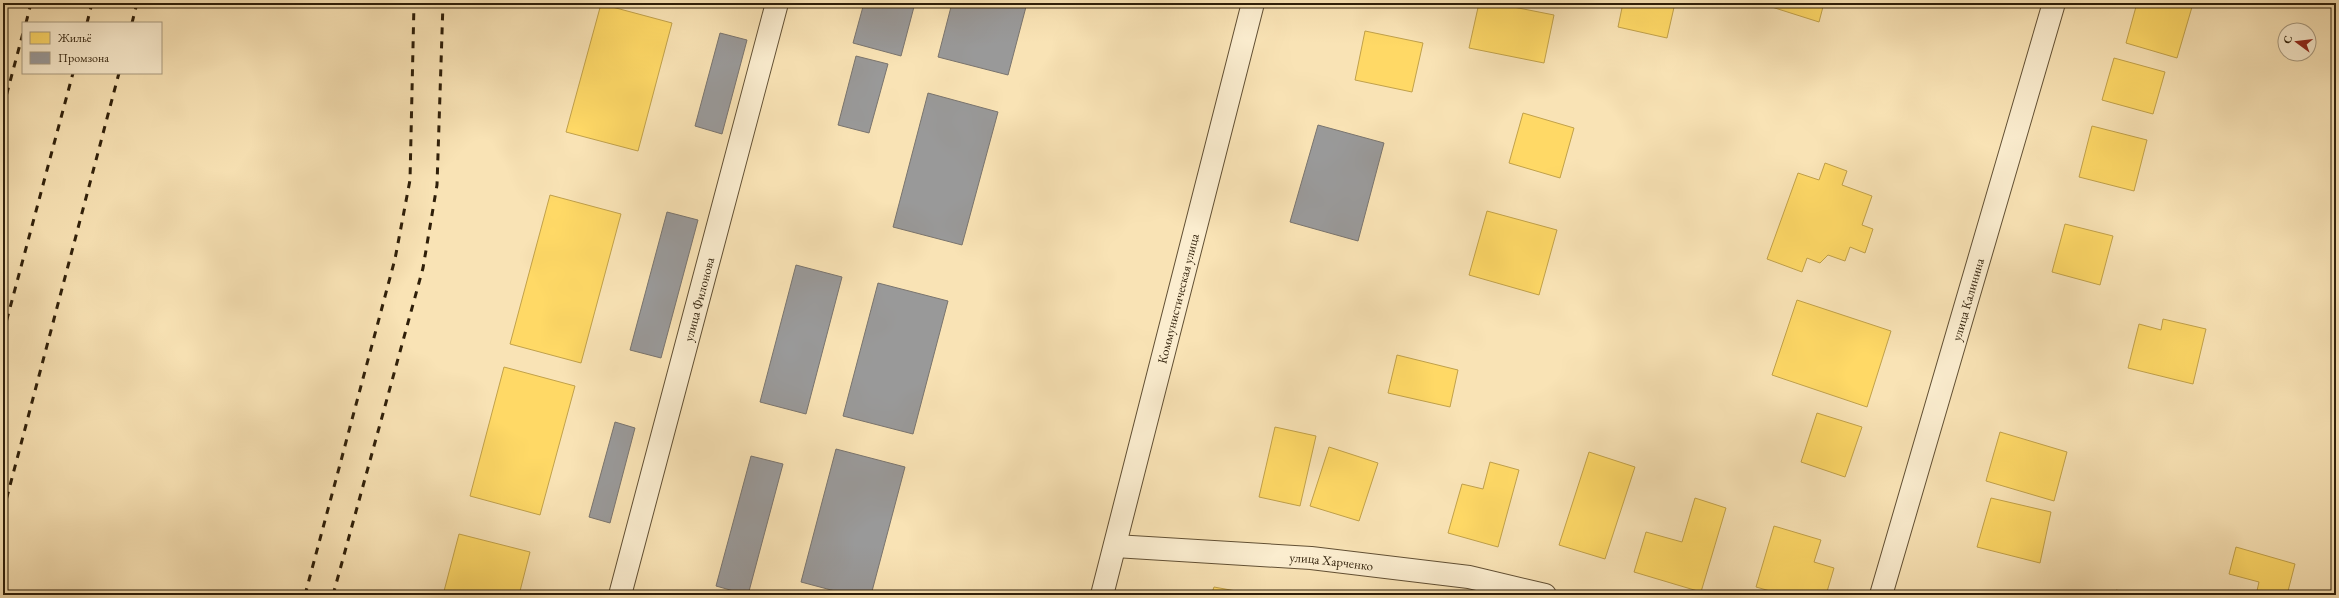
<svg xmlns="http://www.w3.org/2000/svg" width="2339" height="598" font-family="'EB Garamond',serif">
<rect width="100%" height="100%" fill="#f9e3b5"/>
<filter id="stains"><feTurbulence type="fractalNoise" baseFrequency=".005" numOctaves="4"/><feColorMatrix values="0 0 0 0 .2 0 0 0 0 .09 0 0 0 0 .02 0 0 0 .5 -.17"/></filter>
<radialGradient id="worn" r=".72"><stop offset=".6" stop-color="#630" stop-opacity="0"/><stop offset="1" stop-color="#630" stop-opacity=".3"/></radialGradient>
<!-- homes -->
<g fill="#ffd966" stroke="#c1a14a">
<path d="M 1479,3 L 1493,3 L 1554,15 L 1544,63 L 1469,48 Z"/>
<path d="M 1623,3 L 1675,3 L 1667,38 L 1618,27 Z"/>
<path d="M 1759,3 L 1824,3 L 1819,22 Z"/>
<path d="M 2137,3 L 2180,3 L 2192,7 L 2177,58 L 2126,43 Z"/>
<path d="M 601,4 L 672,23 L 638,151 L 566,132 Z"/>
<path d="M 1365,31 L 1423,43 L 1412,92 L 1355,80 Z"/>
<path d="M 2114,58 L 2165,72 L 2153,114 L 2102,100 Z"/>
<path d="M 1523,113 L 1574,128 L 1560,178 L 1509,163 Z"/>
<path d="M 2092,126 L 2147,140 L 2134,191 L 2079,177 Z"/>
<path d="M 1825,163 L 1847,171 L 1842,185 L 1872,196 L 1862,225 L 1873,229 L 1865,253 L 1850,247 L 1845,261 L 1828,255 L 1820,263 L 1807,258 L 1802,272 L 1767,259 L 1798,173 L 1819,180 Z"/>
<path d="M 550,195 L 621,214 L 581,363 L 510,344 Z"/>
<path d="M 1487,211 L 1557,230 L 1539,295 L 1469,275 Z"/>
<path d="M 2065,224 L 2113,236 L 2100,285 L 2052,272 Z"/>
<path d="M 1797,300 L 1891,331 L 1867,407 L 1772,375 Z"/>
<path d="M 2163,319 L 2206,329 L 2193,384 L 2128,368 L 2139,324 L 2161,330 Z"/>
<path d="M 1397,355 L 1458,370 L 1450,407 L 1388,393 Z"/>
<path d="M 504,367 L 575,386 L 540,515 L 470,496 Z"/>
<path d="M 1817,413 L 1862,427 L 1845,477 L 1801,462 Z"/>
<path d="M 1275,427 L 1316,436 L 1300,506 L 1259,497 Z"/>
<path d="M 2000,432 L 2067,452 L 2054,501 L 1986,481 Z"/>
<path d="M 1329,447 L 1378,463 L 1359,521 L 1310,506 Z"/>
<path d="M 1589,452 L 1635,467 L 1605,559 L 1559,545 Z"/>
<path d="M 1490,462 L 1519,470 L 1498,547 L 1448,533 L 1462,484 L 1483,489 Z"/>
<path d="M 1695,498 L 1726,508 L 1701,592 L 1634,572 L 1646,532 L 1682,542 Z"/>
<path d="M 1991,498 L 2051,512 L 2040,563 L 1977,547 Z"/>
<path d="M 1774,526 L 1821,540 L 1814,562 L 1834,568 L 1826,595 L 1784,595 L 1756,587 Z"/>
<path d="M 459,534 L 530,552 L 519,595 L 443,595 Z"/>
<path d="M 2236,547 L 2295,564 L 2287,595 L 2256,595 L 2259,582 L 2229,574 Z"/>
<path d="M 1214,587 L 1258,595 L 1211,595 Z"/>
<path d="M 2116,590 L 2130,593 L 2129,595 L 2115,595 Z"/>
</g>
<!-- industry -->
<g fill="#999" stroke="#79746e">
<path d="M 864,3 L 915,3 L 901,56 L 853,43 Z"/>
<path d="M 952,3 L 1027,3 L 1008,75 L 938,57 Z"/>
<path d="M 720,33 L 747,40 L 722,134 L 695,126 Z"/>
<path d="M 856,56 L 888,64 L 869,133 L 838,125 Z"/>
<path d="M 928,93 L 998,112 L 962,245 L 893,227 Z"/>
<path d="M 1318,125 L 1384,143 L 1358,241 L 1290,222 Z"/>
<path d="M 667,212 L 698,220 L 661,358 L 630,350 Z"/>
<path d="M 796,265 L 842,277 L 806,414 L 760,402 Z"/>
<path d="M 878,283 L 948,301 L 913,434 L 843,416 Z"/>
<path d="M 615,422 L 635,428 L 610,523 L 589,517 Z"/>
<path d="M 836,449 L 905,467 L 871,595 L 850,595 L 801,582 Z"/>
<path d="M 751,456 L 783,464 L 748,595 L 716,586 Z"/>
</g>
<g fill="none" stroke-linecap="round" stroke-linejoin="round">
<!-- minor casing -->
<g stroke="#625034" stroke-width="24">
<g id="minor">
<path id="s1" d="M 1115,546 L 1311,558 L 1469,577 L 1545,595"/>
<path id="s2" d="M 620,595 L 777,3"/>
<path id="s3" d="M 1102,595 L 1253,3"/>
<path id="s4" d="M 1881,595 L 2054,3"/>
</g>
</g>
<!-- minor -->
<use href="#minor" stroke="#fbedcf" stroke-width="22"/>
<!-- rail -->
<g stroke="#2f1f09" stroke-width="3" stroke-dasharray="7 7" stroke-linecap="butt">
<path d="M 26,23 L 31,3"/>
<path d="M 87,23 L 92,3"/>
<path d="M 132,23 L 137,3"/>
<path d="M 3,108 L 23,33"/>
<path d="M 3,334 L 73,73"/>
<path d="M 3,512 L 119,73"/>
<path d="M 305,595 L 395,259 L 410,180 L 414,3"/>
<path d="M 333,595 L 423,268 L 437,185 L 443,3"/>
</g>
</g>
<g text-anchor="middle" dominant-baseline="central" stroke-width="4" stroke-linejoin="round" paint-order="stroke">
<!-- street labels -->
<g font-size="13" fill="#2f1f09" stroke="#fbedcf">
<text stroke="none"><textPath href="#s2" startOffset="306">улица Филонова</textPath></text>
<text stroke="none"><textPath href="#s3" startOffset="306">Коммунистическая улица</textPath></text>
<text stroke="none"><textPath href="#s4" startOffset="308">улица Калинина</textPath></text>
<text stroke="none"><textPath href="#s1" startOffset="217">улица Харченко</textPath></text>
</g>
</g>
<!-- margin -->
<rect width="2339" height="598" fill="none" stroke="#f9e3b5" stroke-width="16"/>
<rect x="4" y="4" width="2331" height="590" fill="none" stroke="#2f1f09" stroke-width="2"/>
<rect x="8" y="8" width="2323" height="582" fill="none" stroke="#2f1f09"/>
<!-- legend -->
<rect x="22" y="22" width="140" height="52" fill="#fbedcf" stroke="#a99b80"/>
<rect x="30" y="32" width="20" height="12" fill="#ffd966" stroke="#a99b80"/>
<text x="58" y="42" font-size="12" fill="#2f1f09">Жильё</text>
<rect x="30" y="52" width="20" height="12" fill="#999999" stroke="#a99b80"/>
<text x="58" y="62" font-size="12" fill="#2f1f09">Промзона</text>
<!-- north arrow -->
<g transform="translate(2297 42) rotate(285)"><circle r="19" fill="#fbedcf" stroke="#a99b80"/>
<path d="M0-3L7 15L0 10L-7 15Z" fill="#8f2418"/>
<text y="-6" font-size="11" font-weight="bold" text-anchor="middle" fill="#2f1f09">С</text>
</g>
<rect width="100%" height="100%" filter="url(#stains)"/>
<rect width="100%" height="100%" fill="url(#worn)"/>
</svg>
